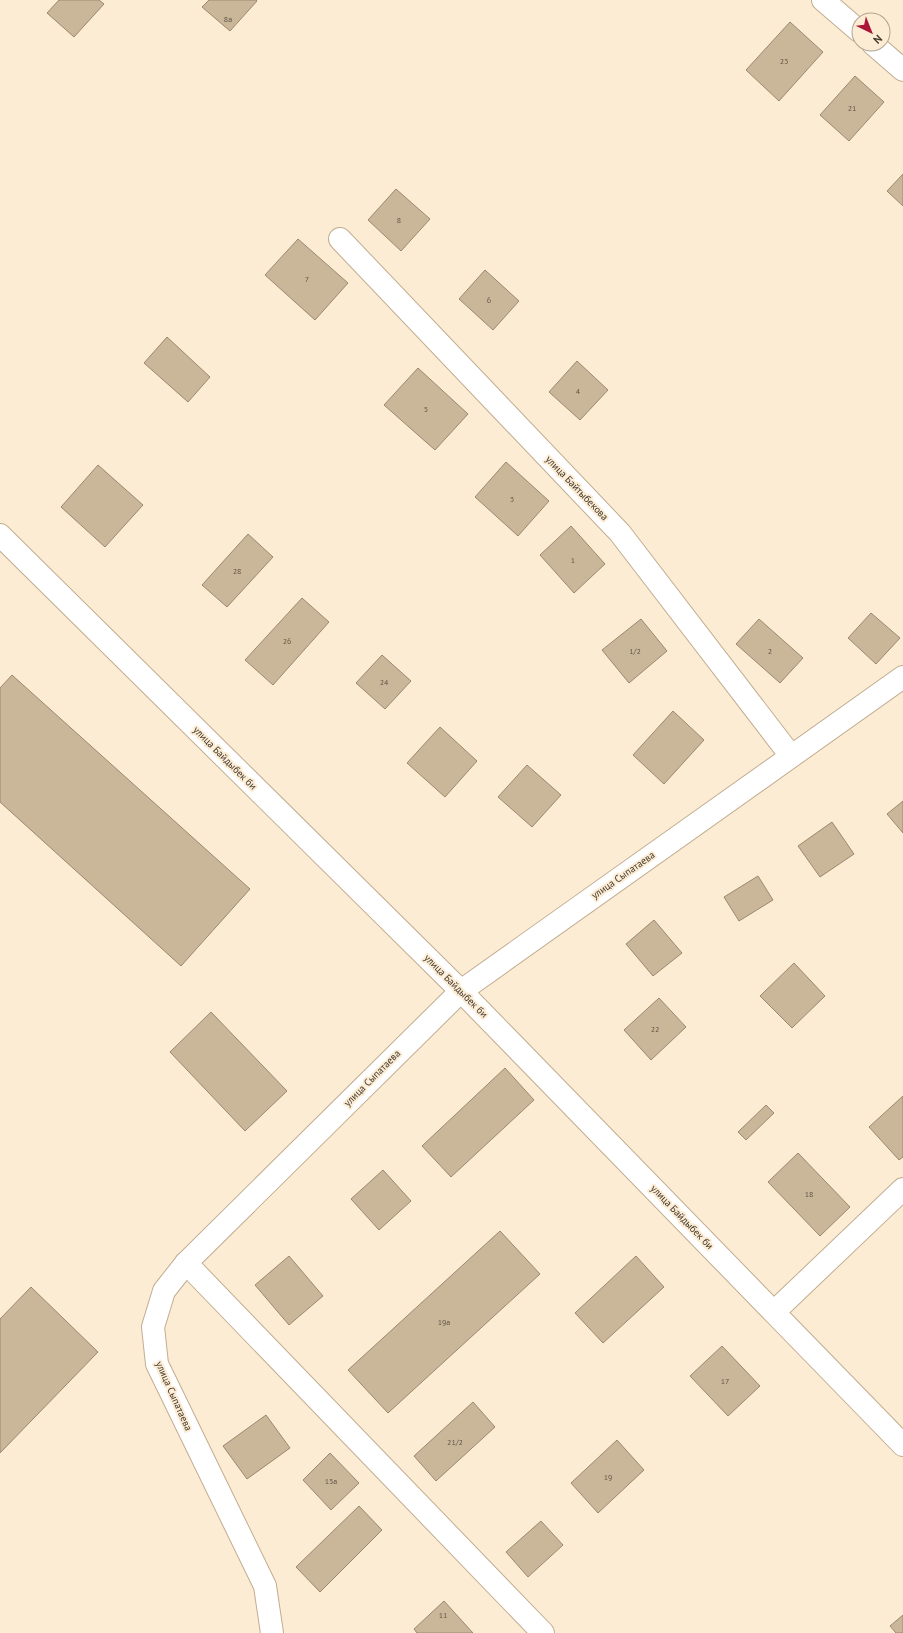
<svg xmlns="http://www.w3.org/2000/svg" width="903" height="1633" font-family="'PT Sans',sans-serif">
<rect width="100%" height="100%" fill="#fdecd4"/>
<!-- building -->
<g fill="#cab699" stroke="#9c886d">
<path d="M 59,0 L 99,0 L 104,4 L 74,37 L 47,13 Z"/>
<path d="M 209,0 L 256,0 L 257,1 L 230,31 L 202,7 Z"/>
<path d="M 790,22 L 823,52 L 779,101 L 746,70 Z"/>
<path d="M 855,76 L 884,102 L 849,141 L 820,115 Z"/>
<path d="M 903,174 L 903,206 L 887,191 Z"/>
<path d="M 396,189 L 430,219 L 401,251 L 368,220 Z"/>
<path d="M 298,239 L 348,283 L 315,320 L 265,275 Z"/>
<path d="M 485,270 L 519,301 L 493,330 L 459,299 Z"/>
<path d="M 167,337 L 210,377 L 188,402 L 144,363 Z"/>
<path d="M 577,361 L 608,390 L 580,420 L 549,392 Z"/>
<path d="M 418,368 L 468,414 L 435,450 L 384,405 Z"/>
<path d="M 506,462 L 549,501 L 518,536 L 475,497 Z"/>
<path d="M 98,465 L 143,505 L 105,547 L 61,507 Z"/>
<path d="M 571,526 L 605,564 L 574,593 L 540,555 Z"/>
<path d="M 248,534 L 273,557 L 227,607 L 202,585 Z"/>
<path d="M 302,598 L 329,622 L 273,685 L 245,660 Z"/>
<path d="M 871,613 L 900,638 L 876,664 L 848,638 Z"/>
<path d="M 641,619 L 667,651 L 629,683 L 602,650 Z"/>
<path d="M 759,619 L 803,658 L 780,683 L 736,644 Z"/>
<path d="M 382,655 L 411,681 L 385,709 L 356,683 Z"/>
<path d="M 12,675 L 250,889 L 181,966 L 0,802 L 0,688 Z"/>
<path d="M 673,711 L 704,740 L 664,784 L 633,755 Z"/>
<path d="M 440,727 L 477,761 L 445,797 L 407,763 Z"/>
<path d="M 527,765 L 561,795 L 532,827 L 498,797 Z"/>
<path d="M 903,801 L 903,833 L 887,814 Z"/>
<path d="M 832,822 L 854,854 L 820,877 L 798,846 Z"/>
<path d="M 758,876 L 773,900 L 739,921 L 724,897 Z"/>
<path d="M 654,920 L 682,953 L 653,976 L 626,944 Z"/>
<path d="M 794,963 L 825,996 L 792,1028 L 760,996 Z"/>
<path d="M 659,998 L 686,1027 L 651,1060 L 624,1030 Z"/>
<path d="M 211,1012 L 287,1091 L 245,1131 L 170,1052 Z"/>
<path d="M 505,1068 L 534,1100 L 451,1177 L 422,1146 Z"/>
<path d="M 903,1096 L 903,1157 L 899,1160 L 869,1127 Z"/>
<path d="M 766,1105 L 774,1113 L 746,1140 L 738,1132 Z"/>
<path d="M 798,1153 L 850,1207 L 820,1236 L 768,1182 Z"/>
<path d="M 383,1170 L 411,1201 L 379,1230 L 351,1199 Z"/>
<path d="M 500,1231 L 540,1274 L 388,1413 L 348,1370 Z"/>
<path d="M 289,1256 L 323,1296 L 289,1325 L 255,1285 Z"/>
<path d="M 636,1256 L 664,1287 L 603,1343 L 575,1313 Z"/>
<path d="M 31,1287 L 98,1352 L 0,1453 L 0,1319 Z"/>
<path d="M 722,1346 L 760,1386 L 728,1416 L 690,1376 Z"/>
<path d="M 473,1402 L 495,1427 L 436,1481 L 414,1456 Z"/>
<path d="M 266,1415 L 290,1448 L 247,1479 L 223,1446 Z"/>
<path d="M 617,1440 L 644,1470 L 598,1513 L 571,1483 Z"/>
<path d="M 330,1453 L 359,1483 L 331,1510 L 303,1480 Z"/>
<path d="M 359,1506 L 382,1530 L 320,1592 L 296,1567 Z"/>
<path d="M 541,1521 L 563,1545 L 528,1577 L 506,1552 Z"/>
<path d="M 444,1601 L 473,1633 L 417,1633 L 414,1629 Z"/>
<path d="M 903,1615 L 903,1633 L 896,1633 L 890,1626 Z"/>
</g>
<g fill="none" stroke-linecap="round" stroke-linejoin="round">
<!-- minor casing -->
<g stroke="#c1ad91" stroke-width="24">
<g id="minor">
<path d="M 823,0 L 859,31"/>
<path d="M 873,44 L 903,70"/>
<path d="M 340,239 L 620,533 L 791,756"/>
<path d="M 0,535 L 461,991 L 903,1445"/>
<path d="M 186,1263 L 543,1633"/>
<path d="M 774,1312 L 903,1189"/>
<path d="M 272,1633 L 265,1586 L 157,1364 L 153,1327 L 164,1291 L 186,1263 L 461,991 L 903,677"/>
</g>
</g>
<!-- minor -->
<use href="#minor" stroke="#fff" stroke-width="22"/>
</g>
<g text-anchor="middle" dominant-baseline="central" stroke-width="4" stroke-linejoin="round" paint-order="stroke">
<!-- number labels -->
<g font-size="8" fill="#625746">
<text x="228" y="19">8а</text>
<text x="784" y="61">23</text>
<text x="852" y="108">21</text>
<text x="399" y="220">8</text>
<text x="307" y="279">7</text>
<text x="489" y="300">6</text>
<text x="578" y="391">4</text>
<text x="426" y="409">5</text>
<text x="512" y="499">3</text>
<text x="573" y="560">1</text>
<text x="237" y="571">28</text>
<text x="287" y="641">26</text>
<text x="635" y="651">1/2</text>
<text x="770" y="651">2</text>
<text x="384" y="682">24</text>
<text x="655" y="1029">22</text>
<text x="809" y="1194">18</text>
<text x="444" y="1322">19а</text>
<text x="725" y="1381">17</text>
<text x="455" y="1442">21/2</text>
<text x="608" y="1477">19</text>
<text x="331" y="1481">15а</text>
<text x="443" y="1615">11</text>
</g>
<!-- street labels -->
<g font-size="10" fill="#3f372b" stroke="#fdecd4">
<text transform="translate(577 488) rotate(46)">улица Байтыбекова</text>
<text transform="translate(225 758) rotate(45)">улица Байдыбек би</text>
<text transform="translate(623 875) rotate(-35)">улица Сыпатаева</text>
<text transform="translate(456 986) rotate(45)">улица Байдыбек би</text>
<text transform="translate(372 1078) rotate(-45)">улица Сыпатаева</text>
<text transform="translate(682 1217) rotate(46)">улица Байдыбек би</text>
<text transform="translate(174 1396) rotate(66)">улица Сыпатаева</text>
</g>
</g>
<!-- north arrow -->
<g transform="translate(871 32) rotate(137)"><circle r="19" fill="#fdecd4" stroke="#b1a490"/>
<path d="M0-3L7 15L0 10L-7 15Z" fill="#ab1638"/>
<text y="-6" font-size="11" font-weight="bold" text-anchor="middle" fill="#3f372b">N</text>
</g>
</svg>
